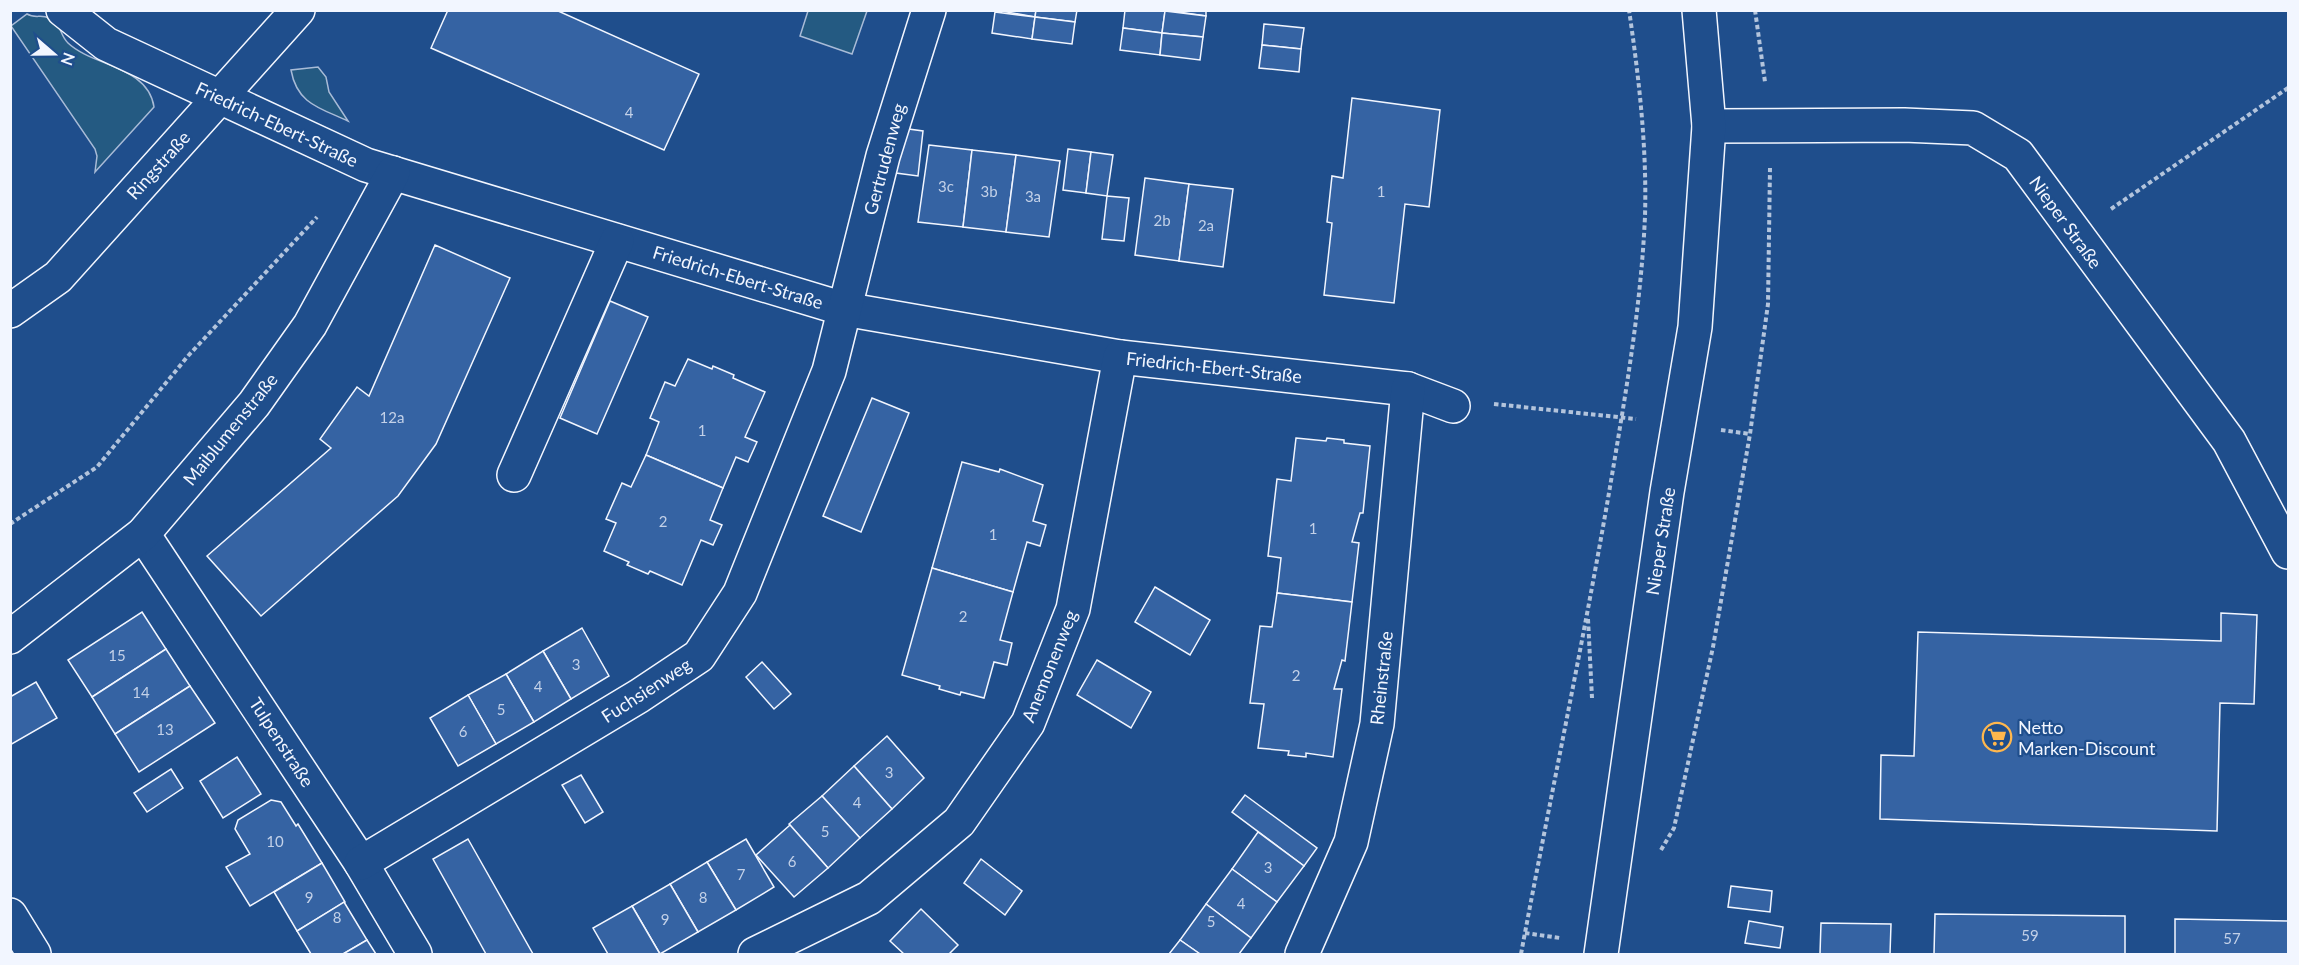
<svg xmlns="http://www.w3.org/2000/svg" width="2299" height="965" font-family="Lato,sans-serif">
<rect width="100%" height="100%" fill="#1f4e8c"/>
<!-- green -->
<g fill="#245a82" stroke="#a8bbd7" stroke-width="1.5">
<path d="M 808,11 L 867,11 L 852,54 L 800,36 Z"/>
<path d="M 27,14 C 35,19 41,14 49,18 C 62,24 59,34 68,43 C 92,66 148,66 154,107 L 95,172 L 97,156 L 95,149 L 11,26 Z"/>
<path d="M 318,67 L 326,77 L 329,92 L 348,121 C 320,108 297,104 291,70 Z"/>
</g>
<!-- building -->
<g fill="#3563a3" stroke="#f2f6ff" stroke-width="1.5">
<path d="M 448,10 L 556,10 L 699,74 L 664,150 L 431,48 Z"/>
<path d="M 996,10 L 1036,10 L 1035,17 Z"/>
<path d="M 1036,10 L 1077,10 L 1075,22 L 1035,17 Z"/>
<path d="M 1125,10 L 1165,11 L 1162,33 L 1123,28 Z"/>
<path d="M 1165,10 L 1206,10 L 1206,16 Z"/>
<path d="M 1165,11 L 1206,16 L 1203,37 L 1162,33 Z"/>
<path d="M 995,12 L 1035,17 L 1032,39 L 992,33 Z"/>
<path d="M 1035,17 L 1075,22 L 1072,44 L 1032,39 Z"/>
<path d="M 1264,24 L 1304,28 L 1301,49 L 1262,45 Z"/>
<path d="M 1123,28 L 1162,33 L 1160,55 L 1120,50 Z"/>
<path d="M 1162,33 L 1203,37 L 1200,60 L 1160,55 Z"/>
<path d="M 1262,45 L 1301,49 L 1299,72 L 1259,68 Z"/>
<path d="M 1352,98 L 1440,110 L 1429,207 L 1405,204 L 1394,303 L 1324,295 L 1332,223 L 1327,222 L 1332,176 L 1343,178 Z"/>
<path d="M 901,128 L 923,131 L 918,176 L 896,173 Z"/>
<path d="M 929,145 L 972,150 L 963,227 L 918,222 Z"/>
<path d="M 1068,149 L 1091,152 L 1086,193 L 1063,190 Z"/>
<path d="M 972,150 L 1016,155 L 1006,232 L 963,227 Z"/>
<path d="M 1091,152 L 1113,155 L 1107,196 L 1086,193 Z"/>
<path d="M 1016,155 L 1060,161 L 1049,237 L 1006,232 Z"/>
<path d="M 1145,178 L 1189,184 L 1179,261 L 1135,255 Z"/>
<path d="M 1189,184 L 1233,189 L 1223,267 L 1179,261 Z"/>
<path d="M 1107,196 L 1129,198 L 1124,241 L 1102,239 Z"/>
<path d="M 435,245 L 510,278 L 436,444 L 398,496 L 261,616 L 207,556 L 331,448 L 320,439 L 357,387 L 369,396 Z"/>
<path d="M 610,301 L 648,317 L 597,434 L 560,418 Z"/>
<path d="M 688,359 L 712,369 L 713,366 L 734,375 L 733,378 L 765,392 L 745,437 L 757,442 L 748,462 L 736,457 L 723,488 L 646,455 L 659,422 L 650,418 L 665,382 L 675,386 Z"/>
<path d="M 872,398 L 909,413 L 861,532 L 823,516 Z"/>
<path d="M 1296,438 L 1326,441 L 1327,438 L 1344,440 L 1344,443 L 1370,446 L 1363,513 L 1360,513 L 1352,542 L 1359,543 L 1352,602 L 1277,593 L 1281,558 L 1268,556 L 1277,479 L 1291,481 Z"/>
<path d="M 646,455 L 723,488 L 710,520 L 722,525 L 713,545 L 701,540 L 682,585 L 650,571 L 648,574 L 627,565 L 629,562 L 604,551 L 616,523 L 606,519 L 622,483 L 631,487 Z"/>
<path d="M 962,462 L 999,472 L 1000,469 L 1043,485 L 1033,521 L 1046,525 L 1040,546 L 1027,542 L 1013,592 L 932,568 Z"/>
<path d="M 932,568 L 1013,592 L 1000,640 L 1012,643 L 1007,665 L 994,662 L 984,698 L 961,692 L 960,695 L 939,689 L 940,686 L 902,675 Z"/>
<path d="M 1155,587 L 1210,620 L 1190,655 L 1135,622 Z"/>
<path d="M 1277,593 L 1352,602 L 1345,661 L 1342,660 L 1334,689 L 1342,689 L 1333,757 L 1306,753 L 1306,757 L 1288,755 L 1289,751 L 1258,748 L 1264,704 L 1250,703 L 1260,626 L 1272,627 Z"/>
<path d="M 142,612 L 166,649 L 92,697 L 68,660 Z"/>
<path d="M 2221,613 L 2257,615 L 2254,704 L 2220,703 L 2217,831 L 1880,819 L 1881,755 L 1914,756 L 1918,632 L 2221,641 Z"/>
<path d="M 582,628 L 609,676 L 571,699 L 543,651 Z"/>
<path d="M 166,649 L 190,686 L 115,734 L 92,697 Z"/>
<path d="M 543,651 L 571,699 L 534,722 L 506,674 Z"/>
<path d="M 1097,660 L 1151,692 L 1131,728 L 1077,695 Z"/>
<path d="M 762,662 L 791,694 L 774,709 L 746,677 Z"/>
<path d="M 506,674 L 534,722 L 496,744 L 468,695 Z"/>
<path d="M 36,682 L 57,718 L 10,745 L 10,697 Z"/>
<path d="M 190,686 L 215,723 L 139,772 L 115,734 Z"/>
<path d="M 468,695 L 496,744 L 458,766 L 430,718 Z"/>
<path d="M 887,736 L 924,778 L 892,809 L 854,766 Z"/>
<path d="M 237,757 L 261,794 L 223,818 L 200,781 Z"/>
<path d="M 854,766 L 892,809 L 860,838 L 822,796 Z"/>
<path d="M 171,769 L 183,788 L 147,812 L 134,793 Z"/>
<path d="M 581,775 L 603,812 L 585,823 L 562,785 Z"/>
<path d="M 1245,795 L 1317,848 L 1304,866 L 1232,812 Z"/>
<path d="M 822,796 L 860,838 L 828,868 L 789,824 Z"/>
<path d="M 271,800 L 281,802 L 296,826 L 298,824 L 322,863 L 250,906 L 226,867 L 250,854 L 235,829 L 238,820 Z"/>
<path d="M 790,825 L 828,868 L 794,897 L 756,855 Z"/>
<path d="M 1258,832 L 1304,866 L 1277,902 L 1232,869 Z"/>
<path d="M 468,839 L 533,954 L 486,954 L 433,859 Z"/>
<path d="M 746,839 L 774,887 L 736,910 L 707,862 Z"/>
<path d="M 981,859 L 1022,891 L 1005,915 L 964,883 Z"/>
<path d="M 707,862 L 736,910 L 698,932 L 670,884 Z"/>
<path d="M 322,863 L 345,902 L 297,931 L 274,892 Z"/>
<path d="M 1232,869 L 1277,902 L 1251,938 L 1206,904 Z"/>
<path d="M 670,884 L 698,932 L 660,954 L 632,906 Z"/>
<path d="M 1731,886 L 1772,891 L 1770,912 L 1728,907 Z"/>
<path d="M 344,902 L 367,940 L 343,954 L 311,954 L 297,931 Z"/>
<path d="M 1206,904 L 1251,938 L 1239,954 L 1200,954 L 1180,940 Z"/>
<path d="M 632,906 L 660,954 L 608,954 L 593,928 Z"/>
<path d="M 921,909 L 958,945 L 949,954 L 904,954 L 890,941 Z"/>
<path d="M 1935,914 L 2125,916 L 2125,954 L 1934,954 Z"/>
<path d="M 2175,919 L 2288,921 L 2288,954 L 2175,954 Z"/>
<path d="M 1749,921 L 1783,927 L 1780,948 L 1745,943 Z"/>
<path d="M 1821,923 L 1891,924 L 1890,954 L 1820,954 Z"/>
<path d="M 367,940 L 376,954 L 343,954 Z"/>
<path d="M 1180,940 L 1200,954 L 1169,954 Z"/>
</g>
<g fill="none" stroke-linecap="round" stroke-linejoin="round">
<!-- minor casing -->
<g stroke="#f2f6ff" stroke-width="36">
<g id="minor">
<path d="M 63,10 L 106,44 L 366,165 L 844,309 L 1120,357 L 1408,389 L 1453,406"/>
<path d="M 1709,126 L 1904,125 L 1973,128 L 2018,155 L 2229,441 L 2288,552"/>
<path d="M 10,311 L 58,277 L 298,10"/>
<path d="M 514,475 L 617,241"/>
<path d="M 143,534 L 361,863 L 415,954"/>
<path d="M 10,637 L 143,534 L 254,404 L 310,325 L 393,173"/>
<path d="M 361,863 L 639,696 L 699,656 L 740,593 L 829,371 L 883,156 L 929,10"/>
<path d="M 10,915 L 34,954"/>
<path d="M 755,954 L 869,898 L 959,822 L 1028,723 L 1073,609 L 1120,357"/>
<path d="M 1302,954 L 1351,842 L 1377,724 L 1408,389"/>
<path d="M 1601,954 L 1667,492 L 1695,327 L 1709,126 L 1699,10"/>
</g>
</g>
<!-- path -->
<g stroke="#b3c4dc" stroke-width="4" stroke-dasharray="4.5 3" stroke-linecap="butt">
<path d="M 1755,10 L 1765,82"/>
<path d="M 2111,209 L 2288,88"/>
<path d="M 1494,404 L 1636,419"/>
<path d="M 1721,430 L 1750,434"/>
<path d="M 10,524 L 97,467 L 188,356 L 317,217"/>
<path d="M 1588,619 L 1592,698"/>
<path d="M 1661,850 L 1674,828 L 1713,647 L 1750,434 L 1768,304 L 1770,168"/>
<path d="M 1525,933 L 1560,938"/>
<path d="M 1521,954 C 1550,799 1583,644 1610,487 C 1625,397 1641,308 1645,216 C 1647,148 1639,78 1629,10"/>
</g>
<!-- minor -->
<use href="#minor" stroke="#1f4e8c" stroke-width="33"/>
</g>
<!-- icons -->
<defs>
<g id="supermarket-ring" transform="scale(1.5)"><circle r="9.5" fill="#1f4e8c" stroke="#ffb74d" stroke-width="1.5"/><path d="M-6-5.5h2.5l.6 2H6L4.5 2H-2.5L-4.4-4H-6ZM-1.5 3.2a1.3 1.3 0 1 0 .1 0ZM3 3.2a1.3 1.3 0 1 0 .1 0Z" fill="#ffb74d"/></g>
</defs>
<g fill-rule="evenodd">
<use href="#supermarket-ring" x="1997" y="737"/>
</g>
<g text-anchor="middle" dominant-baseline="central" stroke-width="4.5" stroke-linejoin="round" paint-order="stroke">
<!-- number labels -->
<g font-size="15" fill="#c3d1e8">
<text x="629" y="112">4</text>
<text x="946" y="186">3c</text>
<text x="989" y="191">3b</text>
<text x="1381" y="191">1</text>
<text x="1033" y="196">3a</text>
<text x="1162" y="220">2b</text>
<text x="1206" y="225">2a</text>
<text x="392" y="417">12a</text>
<text x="702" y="430">1</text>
<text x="663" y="521">2</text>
<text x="1313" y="528">1</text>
<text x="993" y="534">1</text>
<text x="963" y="616">2</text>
<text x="117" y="655">15</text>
<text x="576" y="664">3</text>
<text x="1296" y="675">2</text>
<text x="538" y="686">4</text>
<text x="141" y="692">14</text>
<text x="501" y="709">5</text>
<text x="165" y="729">13</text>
<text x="463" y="731">6</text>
<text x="889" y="772">3</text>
<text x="857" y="802">4</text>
<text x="825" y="831">5</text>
<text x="275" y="841">10</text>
<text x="792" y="861">6</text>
<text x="1268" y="867">3</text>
<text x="741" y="874">7</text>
<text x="309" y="897">9</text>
<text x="703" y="897">8</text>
<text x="1241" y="903">4</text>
<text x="337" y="917">8</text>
<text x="665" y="919">9</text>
<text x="1211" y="921">5</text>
<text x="2030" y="935">59</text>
<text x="2232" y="938">57</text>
</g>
<!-- street labels -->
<g font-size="18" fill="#f2f6ff" stroke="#1f4e8c">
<text transform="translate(277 124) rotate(25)">Friedrich-Ebert-Straße</text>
<text transform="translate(884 159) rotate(-75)">Gertrudenweg</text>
<text transform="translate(158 165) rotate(-48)">Ringstraße</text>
<text transform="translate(2066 222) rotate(54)">Nieper Straße</text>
<text transform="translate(738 277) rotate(17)">Friedrich-Ebert-Straße</text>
<text transform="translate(1214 367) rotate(6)">Friedrich-Ebert-Straße</text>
<text transform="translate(230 429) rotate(-51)">Maiblumenstraße</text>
<text transform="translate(1660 541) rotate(-81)">Nieper Straße</text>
<text transform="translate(1049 666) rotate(-68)">Anemonenweg</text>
<text transform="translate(1381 678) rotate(-84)">Rheinstraße</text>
<text transform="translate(646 690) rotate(-33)">Fuchsienweg</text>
<text transform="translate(282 742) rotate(57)">Tulpenstraße</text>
</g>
<!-- poi labels -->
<g font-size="18" fill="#f2f6ff" stroke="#1f4e8c" text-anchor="start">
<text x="2018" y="727">Netto<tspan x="2018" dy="21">Marken-Discount</tspan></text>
</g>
</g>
<!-- border -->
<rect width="2299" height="965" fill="none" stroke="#f2f6ff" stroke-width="24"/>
<!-- north arrow -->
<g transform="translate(54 54) rotate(110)" stroke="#1f4e8c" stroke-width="4.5" paint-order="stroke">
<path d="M0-4.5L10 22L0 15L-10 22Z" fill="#f2f6ff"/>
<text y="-9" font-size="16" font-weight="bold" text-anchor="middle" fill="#f2f6ff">N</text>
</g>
</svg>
